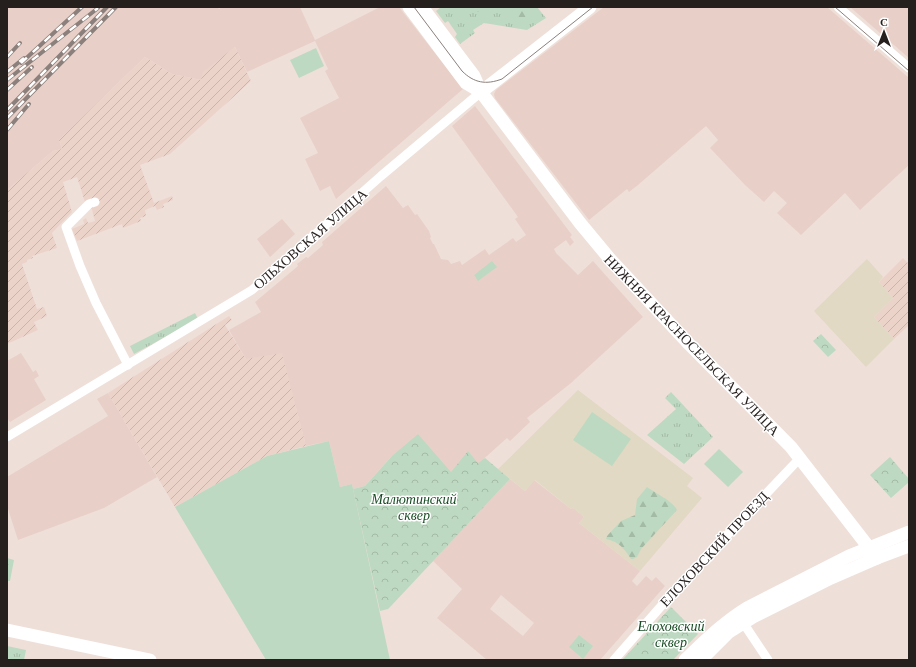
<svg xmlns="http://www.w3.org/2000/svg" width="916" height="667" font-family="'Libre Baskerville',serif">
<defs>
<pattern id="industrial-furrows" width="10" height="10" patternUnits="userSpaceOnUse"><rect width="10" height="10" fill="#ecd3ca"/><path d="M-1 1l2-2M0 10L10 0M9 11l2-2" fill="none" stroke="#cab5ad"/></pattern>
<pattern id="grass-tufts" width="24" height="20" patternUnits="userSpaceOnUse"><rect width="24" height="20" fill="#bed9c1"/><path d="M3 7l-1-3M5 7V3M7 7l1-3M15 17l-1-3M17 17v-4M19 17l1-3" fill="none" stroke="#a3baa5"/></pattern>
<pattern id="forest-firs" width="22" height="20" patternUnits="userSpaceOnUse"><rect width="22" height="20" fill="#bed9c1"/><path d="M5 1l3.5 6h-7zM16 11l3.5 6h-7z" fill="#a3baa5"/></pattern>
<pattern id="park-crowns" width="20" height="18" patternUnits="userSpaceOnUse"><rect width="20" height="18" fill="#bed9c1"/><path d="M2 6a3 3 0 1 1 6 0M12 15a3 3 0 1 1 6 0" fill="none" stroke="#a3baa5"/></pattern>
</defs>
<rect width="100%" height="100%" fill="#efdfd9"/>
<!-- built -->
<g fill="#e8d0c8" fill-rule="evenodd">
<path d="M 7,7 L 218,7 L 219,9 L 222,7 L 300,7 L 315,40 L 380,7 L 399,7 L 463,89 L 336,199 L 330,186 L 320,191 L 305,159 L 318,153 L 300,118 L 339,98 L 325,71 L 328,69 L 315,41 L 247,72 L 235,47 L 201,80 L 172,74 L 145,57 L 59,140 L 62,149 L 53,151 L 7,190 Z"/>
<path d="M 604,7 L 827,7 L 909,78 L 909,165 L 860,210 L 845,193 L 801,235 L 777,213 L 787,203 L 774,191 L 764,202 L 745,185 L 710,148 L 718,140 L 706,126 L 638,185 L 629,192 L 627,189 L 589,220 L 495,98 L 494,94 L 496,90 Z"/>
<path d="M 850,7 L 909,7 L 909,58 Z"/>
<path d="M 475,106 L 572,235 L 570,237 L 574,242 L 570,246 L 566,240 L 554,249 L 556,253 L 578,275 L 593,261 L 643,317 L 571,383 L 527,418 L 530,422 L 510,441 L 507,438 L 478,464 L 451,472 L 392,456 L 365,486 L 353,489 L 352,484 L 340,487 L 329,441 L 306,446 L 295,404 L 246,359 L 229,330 L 261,312 L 255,302 L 298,266 L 297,264 L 306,257 L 308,258 L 323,245 L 322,242 L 386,186 L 403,208 L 408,205 L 415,215 L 417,214 L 429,231 L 431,237 L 430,238 L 433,244 L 434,244 L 441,259 L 448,260 L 451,264 L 460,261 L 462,265 L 485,249 L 489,255 L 513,238 L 516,242 L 526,235 L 515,219 L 518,217 L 452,126 Z"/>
<path d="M 282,219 L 295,234 L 270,257 L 257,239 Z"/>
<path d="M 21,353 L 33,372 L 36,370 L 39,376 L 34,379 L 46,400 L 10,422 L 7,418 L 7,361 Z"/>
<path d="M 108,393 L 157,477 L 104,508 L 18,540 L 8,509 L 7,477 L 108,416 L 97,399 Z"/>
<path d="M 510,479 L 525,491 L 534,480 L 571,509 L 572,507 L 584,517 L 579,523 L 640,571 L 632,581 L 637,586 L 646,576 L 652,581 L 656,577 L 665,586 L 600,660 L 487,660 L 437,618 L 462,589 L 433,561 ZM 501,595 L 534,623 L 523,636 L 490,609 Z"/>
</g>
<!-- industrial -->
<g fill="url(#industrial-furrows)">
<path d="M 235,47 L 251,81 L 170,154 L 140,165 L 154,203 L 172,196 L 173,200 L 163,204 L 164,207 L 157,210 L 155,206 L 145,210 L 146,216 L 140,218 L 141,221 L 123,228 L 122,224 L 77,241 L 72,229 L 84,224 L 83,220 L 86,218 L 88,223 L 95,221 L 91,206 L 85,202 L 77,177 L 63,182 L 72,212 L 52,233 L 57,248 L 32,256 L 33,258 L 27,260 L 27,262 L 22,264 L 37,309 L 44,307 L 47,316 L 34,322 L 38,330 L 7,344 L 7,190 L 53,151 L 62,149 L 59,140 L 145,57 L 172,74 L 201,80 L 203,72 Z"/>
<path d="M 903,258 L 908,263 L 909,262 L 909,325 L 894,339 L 874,317 L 893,298 L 879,282 Z"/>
<path d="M 229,316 L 232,320 L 225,325 L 246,359 L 282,353 L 306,446 L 267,456 L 175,507 L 108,393 Z"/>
</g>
<!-- education -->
<g fill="#e1d9c3">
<path d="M 867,259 L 883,277 L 879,282 L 893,298 L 874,317 L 894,339 L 866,367 L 814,311 Z"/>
<path d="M 578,390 L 693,478 L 687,486 L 702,498 L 640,571 L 579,523 L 584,517 L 573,508 L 571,509 L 535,480 L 525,491 L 498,469 Z"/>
</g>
<!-- grass -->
<g fill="url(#grass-tufts)">
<path d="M 441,7 L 537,7 L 546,18 L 527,30 L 484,23 L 473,30 L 475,33 L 460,44 L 455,37 L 457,34 L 448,21 L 445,23 L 436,11 Z"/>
<path d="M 195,313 L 198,319 L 134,354 L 130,346 Z"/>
<path d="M 671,392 L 713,437 L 684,464 L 647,435 L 676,409 L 665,398 Z"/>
<path d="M 7,558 L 14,560 L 10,581 L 7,581 Z"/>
<path d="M 579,635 L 593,646 L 583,659 L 569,647 Z"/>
<path d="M 7,646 L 26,650 L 24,660 L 7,660 Z"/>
</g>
<!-- forest -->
<g fill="url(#forest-firs)">
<path d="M 446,7 L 459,7 L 451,13 L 443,12 Z"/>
<path d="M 471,7 L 498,7 L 483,12 L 475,12 Z"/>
<path d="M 501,7 L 530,7 L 530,15 L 527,19 L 510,15 Z"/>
<path d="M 647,487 C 655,493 673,501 677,510 L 641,549 L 637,557 L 633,559 L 631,559 C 624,548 619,542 606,539 L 607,536 L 621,521 L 635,515 L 637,499 Z"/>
</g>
<!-- park -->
<g fill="url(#park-crowns)">
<path d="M 821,334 L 836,350 L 828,357 L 813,341 Z"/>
<path d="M 418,434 L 451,472 L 468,451 L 478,463 L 485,458 L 510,479 L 392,605 L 388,609 L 380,611 L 353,489 L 365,486 L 392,456 Z"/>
<path d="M 890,457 L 909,479 L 909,482 L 891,498 L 870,475 Z"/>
<path d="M 671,607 L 698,634 L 673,660 L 622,660 Z"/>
</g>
<!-- garden -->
<g fill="#bed9c1">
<path d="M 316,48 L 324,66 L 299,78 L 290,60 Z"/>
<path d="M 492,261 L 497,267 L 478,281 L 474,275 Z"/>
<path d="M 592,412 L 631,439 L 612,466 L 573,440 Z"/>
<path d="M 329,441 L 340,487 L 352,484 L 390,660 L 266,660 L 175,507 L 267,456 Z"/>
<path d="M 719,449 L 743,472 L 728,487 L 704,464 Z"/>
</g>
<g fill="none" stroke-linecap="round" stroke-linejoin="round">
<!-- street -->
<g stroke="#fff" stroke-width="9">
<path d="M 838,7 L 909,68"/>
<path d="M 95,202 L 89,204 L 66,227 L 80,266 L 96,303 L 128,365"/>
<path d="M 7,437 L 252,290 L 381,176 L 481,92"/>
<path d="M 740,618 L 768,660"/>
<path d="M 614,660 L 677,588 L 800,458"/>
</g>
<!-- secondary -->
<g stroke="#fff" stroke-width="13">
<path d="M 409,7 L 466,83 L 481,92"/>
<path d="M 422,7 L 474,76 L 481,92 L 580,223 L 609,258 L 689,344 L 791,447 L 877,558"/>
<path d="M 481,92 L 590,7"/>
<path d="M 7,630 L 150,660"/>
<path d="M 685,660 C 705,641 724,622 747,608 L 849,556 L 909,532"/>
<path d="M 701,660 L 729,632 L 753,617 L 831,578 L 877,558 L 909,546"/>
</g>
<!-- tram -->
<g stroke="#8b807c" stroke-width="1">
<path d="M 414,7 L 462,71 C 474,83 486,85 502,79 L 593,7"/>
<path d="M 835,7 L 909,71"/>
</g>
<!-- rail casing -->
<g stroke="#8b807c" stroke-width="4">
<g id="rail">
<path d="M 7,57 L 20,43"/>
<path d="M 21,63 L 82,7"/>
<path d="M 7,72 L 24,58"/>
<path d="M 7,80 L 98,8"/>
<path d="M 7,90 L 32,67"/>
<path d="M 7,110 L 107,7"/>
<path d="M 7,118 L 116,7"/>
<path d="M 7,130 L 29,104"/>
</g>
</g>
<!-- rail -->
<use href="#rail" stroke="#fff" stroke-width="2.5" stroke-dasharray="8" stroke-linecap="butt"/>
</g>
<g text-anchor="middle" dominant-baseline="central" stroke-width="3" stroke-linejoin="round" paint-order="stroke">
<!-- street labels -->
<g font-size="14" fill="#251f1d" stroke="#fff">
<text transform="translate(310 239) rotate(-41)">ОЛЬХОВСКАЯ УЛИЦА</text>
<text transform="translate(692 345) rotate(46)">НИЖНЯЯ КРАСНОСЕЛЬСКАЯ УЛИЦА</text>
<text transform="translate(714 549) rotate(-47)">ЕЛОХОВСКИЙ ПРОЕЗД</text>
</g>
<!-- park labels -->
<g font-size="14" font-style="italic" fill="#174c24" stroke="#fff">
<text x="414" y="499">Малютинский<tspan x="414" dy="16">сквер</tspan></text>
<text x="671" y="626">Елоховский<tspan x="671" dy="16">сквер</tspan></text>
</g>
</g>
<!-- border -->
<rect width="916" height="667" fill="none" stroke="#251f1d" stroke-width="16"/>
<!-- north arrow -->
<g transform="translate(884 32)" stroke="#ffffff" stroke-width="3" paint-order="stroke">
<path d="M0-3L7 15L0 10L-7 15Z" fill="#251f1d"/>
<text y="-6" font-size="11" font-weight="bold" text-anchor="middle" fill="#251f1d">С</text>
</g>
</svg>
